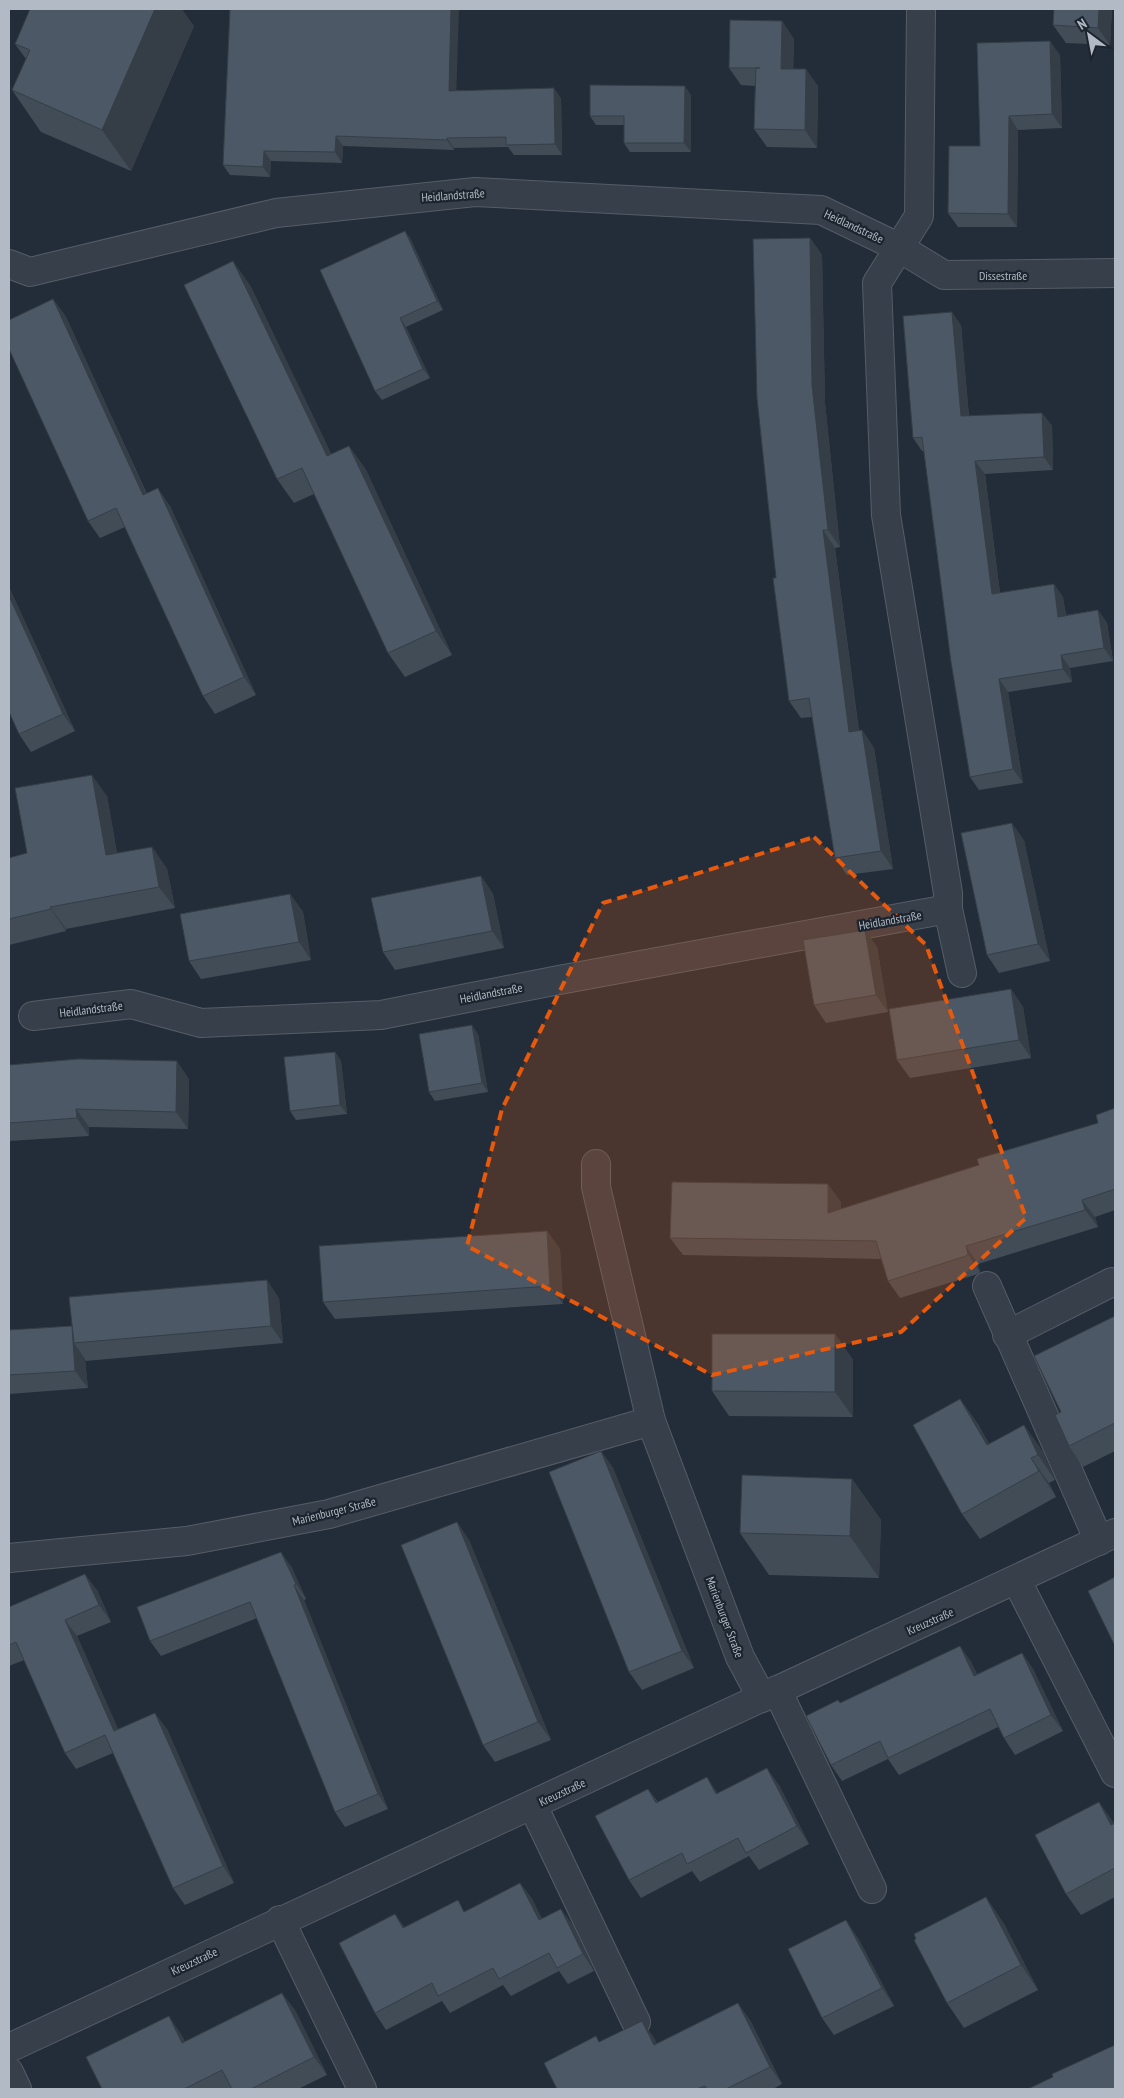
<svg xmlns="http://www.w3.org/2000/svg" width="1124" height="2098" font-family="'PT Sans Narrow',sans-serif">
<rect width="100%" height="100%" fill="#232d39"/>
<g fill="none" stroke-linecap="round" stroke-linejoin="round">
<!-- minor casing -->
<g stroke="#555d67" stroke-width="30">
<g id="minor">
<path d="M 9,264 L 30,272 L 276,213 L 475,192 L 821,210 L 898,247 L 944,275 L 1115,273"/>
<path d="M 948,909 L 962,973"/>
<path d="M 33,1016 L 131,1004 L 201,1023 L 381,1015 L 559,980 L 948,909 L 948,893 L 886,515 L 877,283 L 919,216 L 921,9"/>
<path d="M 596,1164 L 596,1187 L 651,1421"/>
<path d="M 987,1286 L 1099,1541"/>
<path d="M 1007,1335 L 1112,1282"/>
<path d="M 9,1558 L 187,1541 L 329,1514 L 651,1421 L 740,1657 L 762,1698"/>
<path d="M 1017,1581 L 1115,1773"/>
<path d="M 777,1690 L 872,1889"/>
<path d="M 533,1806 L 636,2022"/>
<path d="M 280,1920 L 362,2089"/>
<path d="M 9,2048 C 377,1875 748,1707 1115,1533"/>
<path d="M 9,2072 L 17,2089"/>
</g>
</g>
<!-- minor -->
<use href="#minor" stroke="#373f4a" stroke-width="28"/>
</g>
<!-- wall -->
<g fill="#414c57">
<path d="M 230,9 L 456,90 L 561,98 L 562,155 L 514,155 L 508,147 L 454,148 L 454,150 L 343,146 L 342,163 L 271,161 L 270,177 L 230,175 L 223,165 Z"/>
<path d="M 1112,9 L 1110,45 L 1066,43 L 1053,25 Z"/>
<path d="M 782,21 L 794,39 L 793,69 L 818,86 L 817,148 L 767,147 L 754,129 L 755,86 L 741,85 L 729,68 Z"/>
<path d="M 194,26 L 131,171 L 41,132 L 12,90 L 26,59 L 15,44 Z"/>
<path d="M 1060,55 L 1062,128 L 1018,130 L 1017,227 L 958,227 L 948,213 L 980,146 Z"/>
<path d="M 691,95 L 691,152 L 630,152 L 624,143 L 624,125 L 596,125 L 590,116 Z"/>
<path d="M 405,231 L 411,240 L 443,310 L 406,327 L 430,378 L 382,400 L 375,391 Z"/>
<path d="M 810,238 L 822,255 L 825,403 L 840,547 L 835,548 L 859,731 L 862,730 L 874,748 L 893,869 L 847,875 L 835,858 L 812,717 L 801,718 L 789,701 L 776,578 Z"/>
<path d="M 250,285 L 331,454 L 349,446 L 366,470 L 452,655 L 405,677 L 388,653 L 314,494 L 294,503 L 277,479 Z"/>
<path d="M 53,299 L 66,317 L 147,494 L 170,506 L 256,695 L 215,714 L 203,696 L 125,527 L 100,538 L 88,521 Z"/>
<path d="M 961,325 L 969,416 L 1042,413 L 1052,426 L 1053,470 L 985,474 L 1000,593 L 1054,584 L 1063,597 L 1066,615 L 1098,610 L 1107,623 L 1113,661 L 1070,668 L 1072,682 L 1008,692 L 1023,783 L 979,790 L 970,777 L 924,451 L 922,451 L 913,438 Z"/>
<path d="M 9,587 L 75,731 L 31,752 L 19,734 Z"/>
<path d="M 107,796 L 117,853 L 152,847 L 167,869 L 175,908 L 66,929 L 66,931 L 9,945 L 9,858 L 27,853 Z"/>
<path d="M 1024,840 L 1050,961 L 999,973 L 987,955 Z"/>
<path d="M 481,876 L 493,894 L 504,948 L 395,970 L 383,952 Z"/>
<path d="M 290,894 L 303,912 L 311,960 L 201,979 L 189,961 Z"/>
<path d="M 865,930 L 877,947 L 888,1012 L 826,1023 L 814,1005 Z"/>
<path d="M 1011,989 L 1023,1007 L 1031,1058 L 910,1078 L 897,1060 Z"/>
<path d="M 478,1034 L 488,1092 L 435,1101 L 429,1092 Z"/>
<path d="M 335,1052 L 341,1061 L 347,1114 L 296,1120 L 290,1111 Z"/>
<path d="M 9,1065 L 189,1079 L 188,1129 L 89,1127 L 89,1136 L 9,1141 Z"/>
<path d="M 1115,1108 L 1115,1210 L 1095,1217 L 1098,1227 L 978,1264 L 980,1272 L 978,1274 L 900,1298 L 888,1281 L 881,1259 L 683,1255 L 670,1238 L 841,1202 L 841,1209 L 979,1165 L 1098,1123 Z"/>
<path d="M 547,1231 L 560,1249 L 563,1304 L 335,1319 L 323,1302 Z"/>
<path d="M 279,1298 L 283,1343 L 86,1361 L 85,1360 L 88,1388 L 9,1394 L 9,1330 L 72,1326 Z"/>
<path d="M 1115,1316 L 1115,1451 L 1083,1467 L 1069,1446 L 1061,1412 Z"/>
<path d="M 835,1334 L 853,1360 L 853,1417 L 729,1416 L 712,1391 Z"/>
<path d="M 960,1399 L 978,1424 L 989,1444 L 1042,1450 L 1055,1480 L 1049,1483 L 1056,1497 L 980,1539 L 962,1514 Z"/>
<path d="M 601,1451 L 613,1468 L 694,1668 L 642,1690 L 629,1672 Z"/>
<path d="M 852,1479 L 881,1520 L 879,1578 L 769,1575 L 740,1533 Z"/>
<path d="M 457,1522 L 469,1540 L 551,1740 L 495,1762 L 483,1745 Z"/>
<path d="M 291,1566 L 306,1599 L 304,1600 L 388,1809 L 345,1827 L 335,1812 L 257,1618 L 161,1656 L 150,1641 Z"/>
<path d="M 97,1590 L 111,1622 L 77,1636 L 118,1729 L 167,1729 L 234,1883 L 185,1905 L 173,1888 L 113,1753 L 76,1769 L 65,1753 L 24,1660 L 9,1666 L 9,1607 Z"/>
<path d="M 960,1646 L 971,1662 L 977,1674 L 1022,1653 L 1033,1669 L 1063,1731 L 1015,1755 L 1004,1738 L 998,1727 L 899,1775 L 888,1759 L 842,1781 L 831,1765 L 841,1703 Z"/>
<path d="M 779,1785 L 809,1844 L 759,1870 L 749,1856 L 700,1882 L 692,1871 L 641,1898 L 629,1880 L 648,1789 L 658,1802 L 718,1793 Z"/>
<path d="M 1114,1823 L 1115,1823 L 1115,1897 L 1081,1915 L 1066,1894 Z"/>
<path d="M 520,1883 L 532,1899 L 542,1919 L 573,1925 L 594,1971 L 568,1984 L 559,1971 L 511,1996 L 503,1985 L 450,2013 L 442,2001 L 386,2030 L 375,2013 L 405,1927 L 466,1911 Z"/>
<path d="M 1003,1922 L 1038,1990 L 964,2028 L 947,2003 Z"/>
<path d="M 858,1938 L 894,2006 L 834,2035 L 822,2018 Z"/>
<path d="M 295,2010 L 327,2075 L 298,2089 L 102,2089 L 181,2034 L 185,2042 Z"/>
<path d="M 750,2020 L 782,2084 L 773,2089 L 557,2089 L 600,2042 L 642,2021 L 654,2038 L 657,2044 Z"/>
</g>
<!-- shaded-wall -->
<g fill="#353e47">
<path d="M 155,9 L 182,9 L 194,26 L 131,171 L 102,130 Z"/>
<path d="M 451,9 L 459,9 L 456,101 L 449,91 Z"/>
<path d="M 1099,9 L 1112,9 L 1110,45 L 1098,28 Z"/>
<path d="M 782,21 L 794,39 L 793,86 L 781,69 Z"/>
<path d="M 1050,41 L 1060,55 L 1062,128 L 1052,114 Z"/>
<path d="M 806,69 L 818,86 L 817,148 L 805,130 Z"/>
<path d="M 685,86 L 691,95 L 691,152 L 684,143 Z"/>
<path d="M 554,88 L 561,98 L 562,155 L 555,144 Z"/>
<path d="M 1009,116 L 1018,130 L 1017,227 L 1008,214 Z"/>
<path d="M 336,136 L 343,146 L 342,163 L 335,152 Z"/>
<path d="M 447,138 L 454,148 L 454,150 L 447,140 Z"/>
<path d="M 264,151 L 271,161 L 270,177 L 263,167 Z"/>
<path d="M 405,231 L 411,240 L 443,310 L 437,301 Z"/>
<path d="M 810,238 L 822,255 L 825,403 L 840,547 L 828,530 L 812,385 Z"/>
<path d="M 233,261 L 250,285 L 344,480 L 327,456 Z"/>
<path d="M 53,299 L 66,317 L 155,513 L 143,495 Z"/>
<path d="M 952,312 L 961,325 L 970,430 L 961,416 Z"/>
<path d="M 400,318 L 406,327 L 430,378 L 423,369 Z"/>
<path d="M 1042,413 L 1052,426 L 1053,470 L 1044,457 Z"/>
<path d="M 349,446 L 366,470 L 452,655 L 436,631 Z"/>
<path d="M 975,461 L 985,474 L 1002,608 L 992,594 Z"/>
<path d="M 158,488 L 170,506 L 256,695 L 244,677 Z"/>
<path d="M 823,530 L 835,548 L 861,750 L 849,732 Z"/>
<path d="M 1054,584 L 1063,597 L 1068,630 L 1058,617 Z"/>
<path d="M 9,587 L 75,731 L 63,714 L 9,596 Z"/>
<path d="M 1098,610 L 1107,623 L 1113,661 L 1104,648 Z"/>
<path d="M 1061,655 L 1070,668 L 1072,682 L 1063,669 Z"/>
<path d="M 999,679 L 1008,692 L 1023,783 L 1013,769 Z"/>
<path d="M 862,730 L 874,748 L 893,869 L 881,851 Z"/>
<path d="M 92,775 L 107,796 L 121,877 L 106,855 Z"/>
<path d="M 1012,823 L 1024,840 L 1050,961 L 1038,944 Z"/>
<path d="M 152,847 L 167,869 L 175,908 L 159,887 Z"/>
<path d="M 481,876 L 493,894 L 504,948 L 492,931 Z"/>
<path d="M 290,894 L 303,912 L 311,960 L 299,942 Z"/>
<path d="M 50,907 L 66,929 L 66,931 L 51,909 Z"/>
<path d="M 865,930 L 877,947 L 888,1012 L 876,995 Z"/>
<path d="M 1011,989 L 1023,1007 L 1031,1058 L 1019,1040 Z"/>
<path d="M 472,1025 L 478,1034 L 488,1092 L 482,1083 Z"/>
<path d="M 335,1052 L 341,1061 L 347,1114 L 340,1105 Z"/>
<path d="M 177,1061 L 189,1079 L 188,1129 L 176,1112 Z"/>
<path d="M 76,1109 L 89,1127 L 89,1136 L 77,1118 Z"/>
<path d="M 828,1184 L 841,1202 L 840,1230 L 828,1213 Z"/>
<path d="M 1082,1200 L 1095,1217 L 1098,1227 L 1085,1210 Z"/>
<path d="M 547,1231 L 560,1249 L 563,1304 L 550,1286 Z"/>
<path d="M 966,1246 L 978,1264 L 980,1272 L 968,1254 Z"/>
<path d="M 267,1280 L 279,1298 L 283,1343 L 271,1326 Z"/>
<path d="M 72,1326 L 74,1343 L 85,1359 L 88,1388 L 75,1371 Z"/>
<path d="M 835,1334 L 853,1360 L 853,1417 L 835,1392 Z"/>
<path d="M 960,1399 L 978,1424 L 1004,1471 L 987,1445 Z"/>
<path d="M 1024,1425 L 1042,1450 L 1055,1480 L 1038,1455 Z"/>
<path d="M 601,1451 L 613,1468 L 694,1668 L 682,1651 Z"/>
<path d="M 1031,1458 L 1049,1483 L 1056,1497 L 1039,1471 Z"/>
<path d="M 852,1479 L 881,1520 L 879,1578 L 850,1536 Z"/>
<path d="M 457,1522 L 469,1540 L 551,1740 L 538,1722 Z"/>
<path d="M 281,1552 L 291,1566 L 306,1599 L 296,1584 Z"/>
<path d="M 85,1574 L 97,1590 L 111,1622 L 99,1605 Z"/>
<path d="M 294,1585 L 304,1600 L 388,1809 L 378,1794 Z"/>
<path d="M 65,1620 L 77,1636 L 126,1747 L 114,1731 Z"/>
<path d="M 960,1646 L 971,1662 L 985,1692 L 974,1676 Z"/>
<path d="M 1022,1653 L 1033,1669 L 1063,1731 L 1051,1715 Z"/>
<path d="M 155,1713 L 167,1729 L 234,1883 L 223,1866 Z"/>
<path d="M 767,1768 L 779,1785 L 809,1844 L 797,1826 Z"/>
<path d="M 707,1777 L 719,1795 L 716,1794 Z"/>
<path d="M 648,1789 L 660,1806 L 656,1803 Z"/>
<path d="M 1099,1802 L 1114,1823 L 1111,1825 Z"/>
<path d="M 520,1883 L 532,1899 L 551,1937 L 539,1920 Z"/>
<path d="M 986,1897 L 1003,1922 L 1038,1990 L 1021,1965 Z"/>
<path d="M 561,1909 L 573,1925 L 594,1971 L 583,1954 Z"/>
<path d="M 395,1914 L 407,1930 L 403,1928 Z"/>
<path d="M 846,1920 L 858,1938 L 894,2006 L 882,1988 Z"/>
<path d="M 282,1993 L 295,2010 L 327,2075 L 314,2057 Z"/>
<path d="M 738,2003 L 750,2020 L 782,2084 L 770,2067 Z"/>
<path d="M 169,2016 L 181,2034 L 194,2061 L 182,2043 Z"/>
<path d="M 642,2021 L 654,2038 L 666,2063 L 654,2045 Z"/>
</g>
<!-- building -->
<g fill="#4c5865" stroke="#353e47">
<path d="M 30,9 L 155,9 L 102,130 L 12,90 L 30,50 L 15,44 Z"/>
<path d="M 230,9 L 451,9 L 449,91 L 554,88 L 555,144 L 506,145 L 506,137 L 447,138 L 447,140 L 336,136 L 335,152 L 264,151 L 263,167 L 223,165 Z"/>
<path d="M 1054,9 L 1099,9 L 1098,28 L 1053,25 Z"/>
<path d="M 730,20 L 782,21 L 781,69 L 806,69 L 805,130 L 754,129 L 756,68 L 760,68 L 729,68 Z"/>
<path d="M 1050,41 L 1052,114 L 1009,116 L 1008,214 L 948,213 L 949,146 L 980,146 L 977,43 Z"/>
<path d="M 590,85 L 685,86 L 684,143 L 624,143 L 624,116 L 590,116 Z"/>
<path d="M 405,231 L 437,301 L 400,318 L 423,369 L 375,391 L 320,270 Z"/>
<path d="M 810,238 L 812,385 L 828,530 L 823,530 L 849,732 L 862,730 L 881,851 L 835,858 L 809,698 L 789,701 L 773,578 L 776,578 L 757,398 L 753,239 Z"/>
<path d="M 233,261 L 327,456 L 349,446 L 436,631 L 388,653 L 302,468 L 277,479 L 184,285 Z"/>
<path d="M 53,299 L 143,495 L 158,488 L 244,677 L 203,696 L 116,508 L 88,521 L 9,349 L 9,320 Z"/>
<path d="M 952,312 L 961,416 L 1042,413 L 1044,457 L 975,461 L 992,594 L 1054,584 L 1058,617 L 1098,610 L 1104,648 L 1061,655 L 1063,669 L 999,679 L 1013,769 L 970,777 L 951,662 L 922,437 L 913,438 L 903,316 Z"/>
<path d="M 9,596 L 63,714 L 19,734 L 9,712 Z"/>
<path d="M 92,775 L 106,855 L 152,847 L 159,887 L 50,907 L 51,909 L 9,919 L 9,858 L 27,853 L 15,788 Z"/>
<path d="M 1012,823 L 1038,944 L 987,955 L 961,833 Z"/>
<path d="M 481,876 L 492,931 L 383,952 L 371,898 Z"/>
<path d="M 290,894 L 299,942 L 189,961 L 180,914 Z"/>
<path d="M 865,930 L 876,995 L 814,1005 L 803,940 Z"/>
<path d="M 1011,989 L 1019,1040 L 897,1060 L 889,1009 Z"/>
<path d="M 472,1025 L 482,1083 L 429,1092 L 419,1034 Z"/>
<path d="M 335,1052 L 340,1105 L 290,1111 L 284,1057 Z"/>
<path d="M 78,1059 L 177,1061 L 176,1112 L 76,1109 L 77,1118 L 9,1123 L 9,1065 Z"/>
<path d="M 1115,1108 L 1115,1189 L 1082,1200 L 1085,1210 L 966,1246 L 968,1254 L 966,1256 L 888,1281 L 876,1241 L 670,1238 L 672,1182 L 828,1184 L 828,1213 L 979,1165 L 977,1159 L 1098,1123 L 1096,1115 Z"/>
<path d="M 547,1231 L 550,1286 L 323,1302 L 319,1246 Z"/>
<path d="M 267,1280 L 271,1326 L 74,1343 L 69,1297 Z"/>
<path d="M 1115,1316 L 1115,1423 L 1069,1446 L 1055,1415 L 1061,1412 L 1034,1356 Z"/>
<path d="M 72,1326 L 75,1371 L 9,1375 L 9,1330 Z"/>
<path d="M 712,1334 L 835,1334 L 835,1392 L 712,1391 Z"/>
<path d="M 960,1399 L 987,1445 L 1024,1425 L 1038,1455 L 1031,1458 L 1039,1471 L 962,1514 L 913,1425 Z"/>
<path d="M 601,1451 L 682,1651 L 629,1672 L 549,1472 Z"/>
<path d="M 742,1475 L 852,1479 L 850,1536 L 740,1533 Z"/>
<path d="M 457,1522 L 538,1722 L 483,1745 L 401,1545 Z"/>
<path d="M 281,1552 L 296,1584 L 294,1585 L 378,1794 L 335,1812 L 250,1602 L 150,1641 L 137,1607 Z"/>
<path d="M 85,1574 L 99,1605 L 65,1620 L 114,1731 L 155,1713 L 223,1866 L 173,1888 L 105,1735 L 65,1753 L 16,1642 L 9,1645 L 9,1607 Z"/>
<path d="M 1115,1577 L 1115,1646 L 1088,1591 Z"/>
<path d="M 960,1646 L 974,1676 L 1022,1653 L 1051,1715 L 1004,1738 L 990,1709 L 888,1758 L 880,1741 L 831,1765 L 806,1716 L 838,1700 L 840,1703 Z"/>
<path d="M 767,1768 L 797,1826 L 746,1853 L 738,1838 L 687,1864 L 682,1853 L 629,1880 L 595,1816 L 648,1789 L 656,1803 L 707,1777 L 716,1794 Z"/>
<path d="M 1099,1802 L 1111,1825 L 1115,1823 L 1115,1868 L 1066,1894 L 1035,1835 Z"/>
<path d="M 520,1883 L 539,1920 L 561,1909 L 583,1954 L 557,1968 L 549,1953 L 499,1979 L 493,1968 L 438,1996 L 432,1983 L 375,2013 L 339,1943 L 395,1914 L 403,1928 L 458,1900 L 464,1912 Z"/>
<path d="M 986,1897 L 1021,1965 L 947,2003 L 914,1940 L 916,1939 L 914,1934 Z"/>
<path d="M 846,1920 L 882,1988 L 822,2018 L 788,1949 Z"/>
<path d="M 282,1993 L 314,2057 L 251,2089 L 232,2089 L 222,2070 L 184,2089 L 102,2089 L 86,2057 L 169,2016 L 182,2043 Z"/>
<path d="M 738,2003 L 770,2067 L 726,2089 L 707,2089 L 705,2086 L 697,2089 L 557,2089 L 544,2063 L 596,2036 L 599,2042 L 642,2021 L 654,2045 Z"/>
<path d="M 1115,2045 L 1115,2089 L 1028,2089 L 1053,2077 L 1052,2074 Z"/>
</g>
<!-- marked area -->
<path fill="#e8590c" fill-opacity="0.2" stroke="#e8590c" stroke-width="4" stroke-dasharray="10 6" stroke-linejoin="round" d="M 814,837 L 926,945 L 1026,1218 L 901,1332 L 712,1375 L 467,1246 L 502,1109 L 603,903 Z"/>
<g text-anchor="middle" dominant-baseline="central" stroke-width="4.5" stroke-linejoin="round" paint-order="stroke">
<!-- street labels -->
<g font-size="12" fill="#b2bac5" stroke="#1c242e">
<text transform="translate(453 195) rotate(-4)">Heidlandstraße</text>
<text transform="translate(854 226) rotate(25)">Heidlandstraße</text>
<text x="1003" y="275">Dissestraße</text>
<text transform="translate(890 920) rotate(-10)">Heidlandstraße</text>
<text transform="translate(491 993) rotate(-11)">Heidlandstraße</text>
<text transform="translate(91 1009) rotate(-7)">Heidlandstraße</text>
<text transform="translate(334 1511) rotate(-14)">Marienburger Straße</text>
<text transform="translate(725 1617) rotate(69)">Marienburger Straße</text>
<text transform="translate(930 1621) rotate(-24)">Kreuzstraße</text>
<text transform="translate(562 1792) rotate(-25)">Kreuzstraße</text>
<text transform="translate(194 1961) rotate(-25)">Kreuzstraße</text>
</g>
</g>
<!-- border -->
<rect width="1124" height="2098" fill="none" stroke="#b2bac5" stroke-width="20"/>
<!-- north arrow -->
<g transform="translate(1089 35) rotate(328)" stroke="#1c242e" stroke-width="4" paint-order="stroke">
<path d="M0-4L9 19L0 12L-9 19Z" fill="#b2bac5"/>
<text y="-8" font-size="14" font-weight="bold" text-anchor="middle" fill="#b2bac5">N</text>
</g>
</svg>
